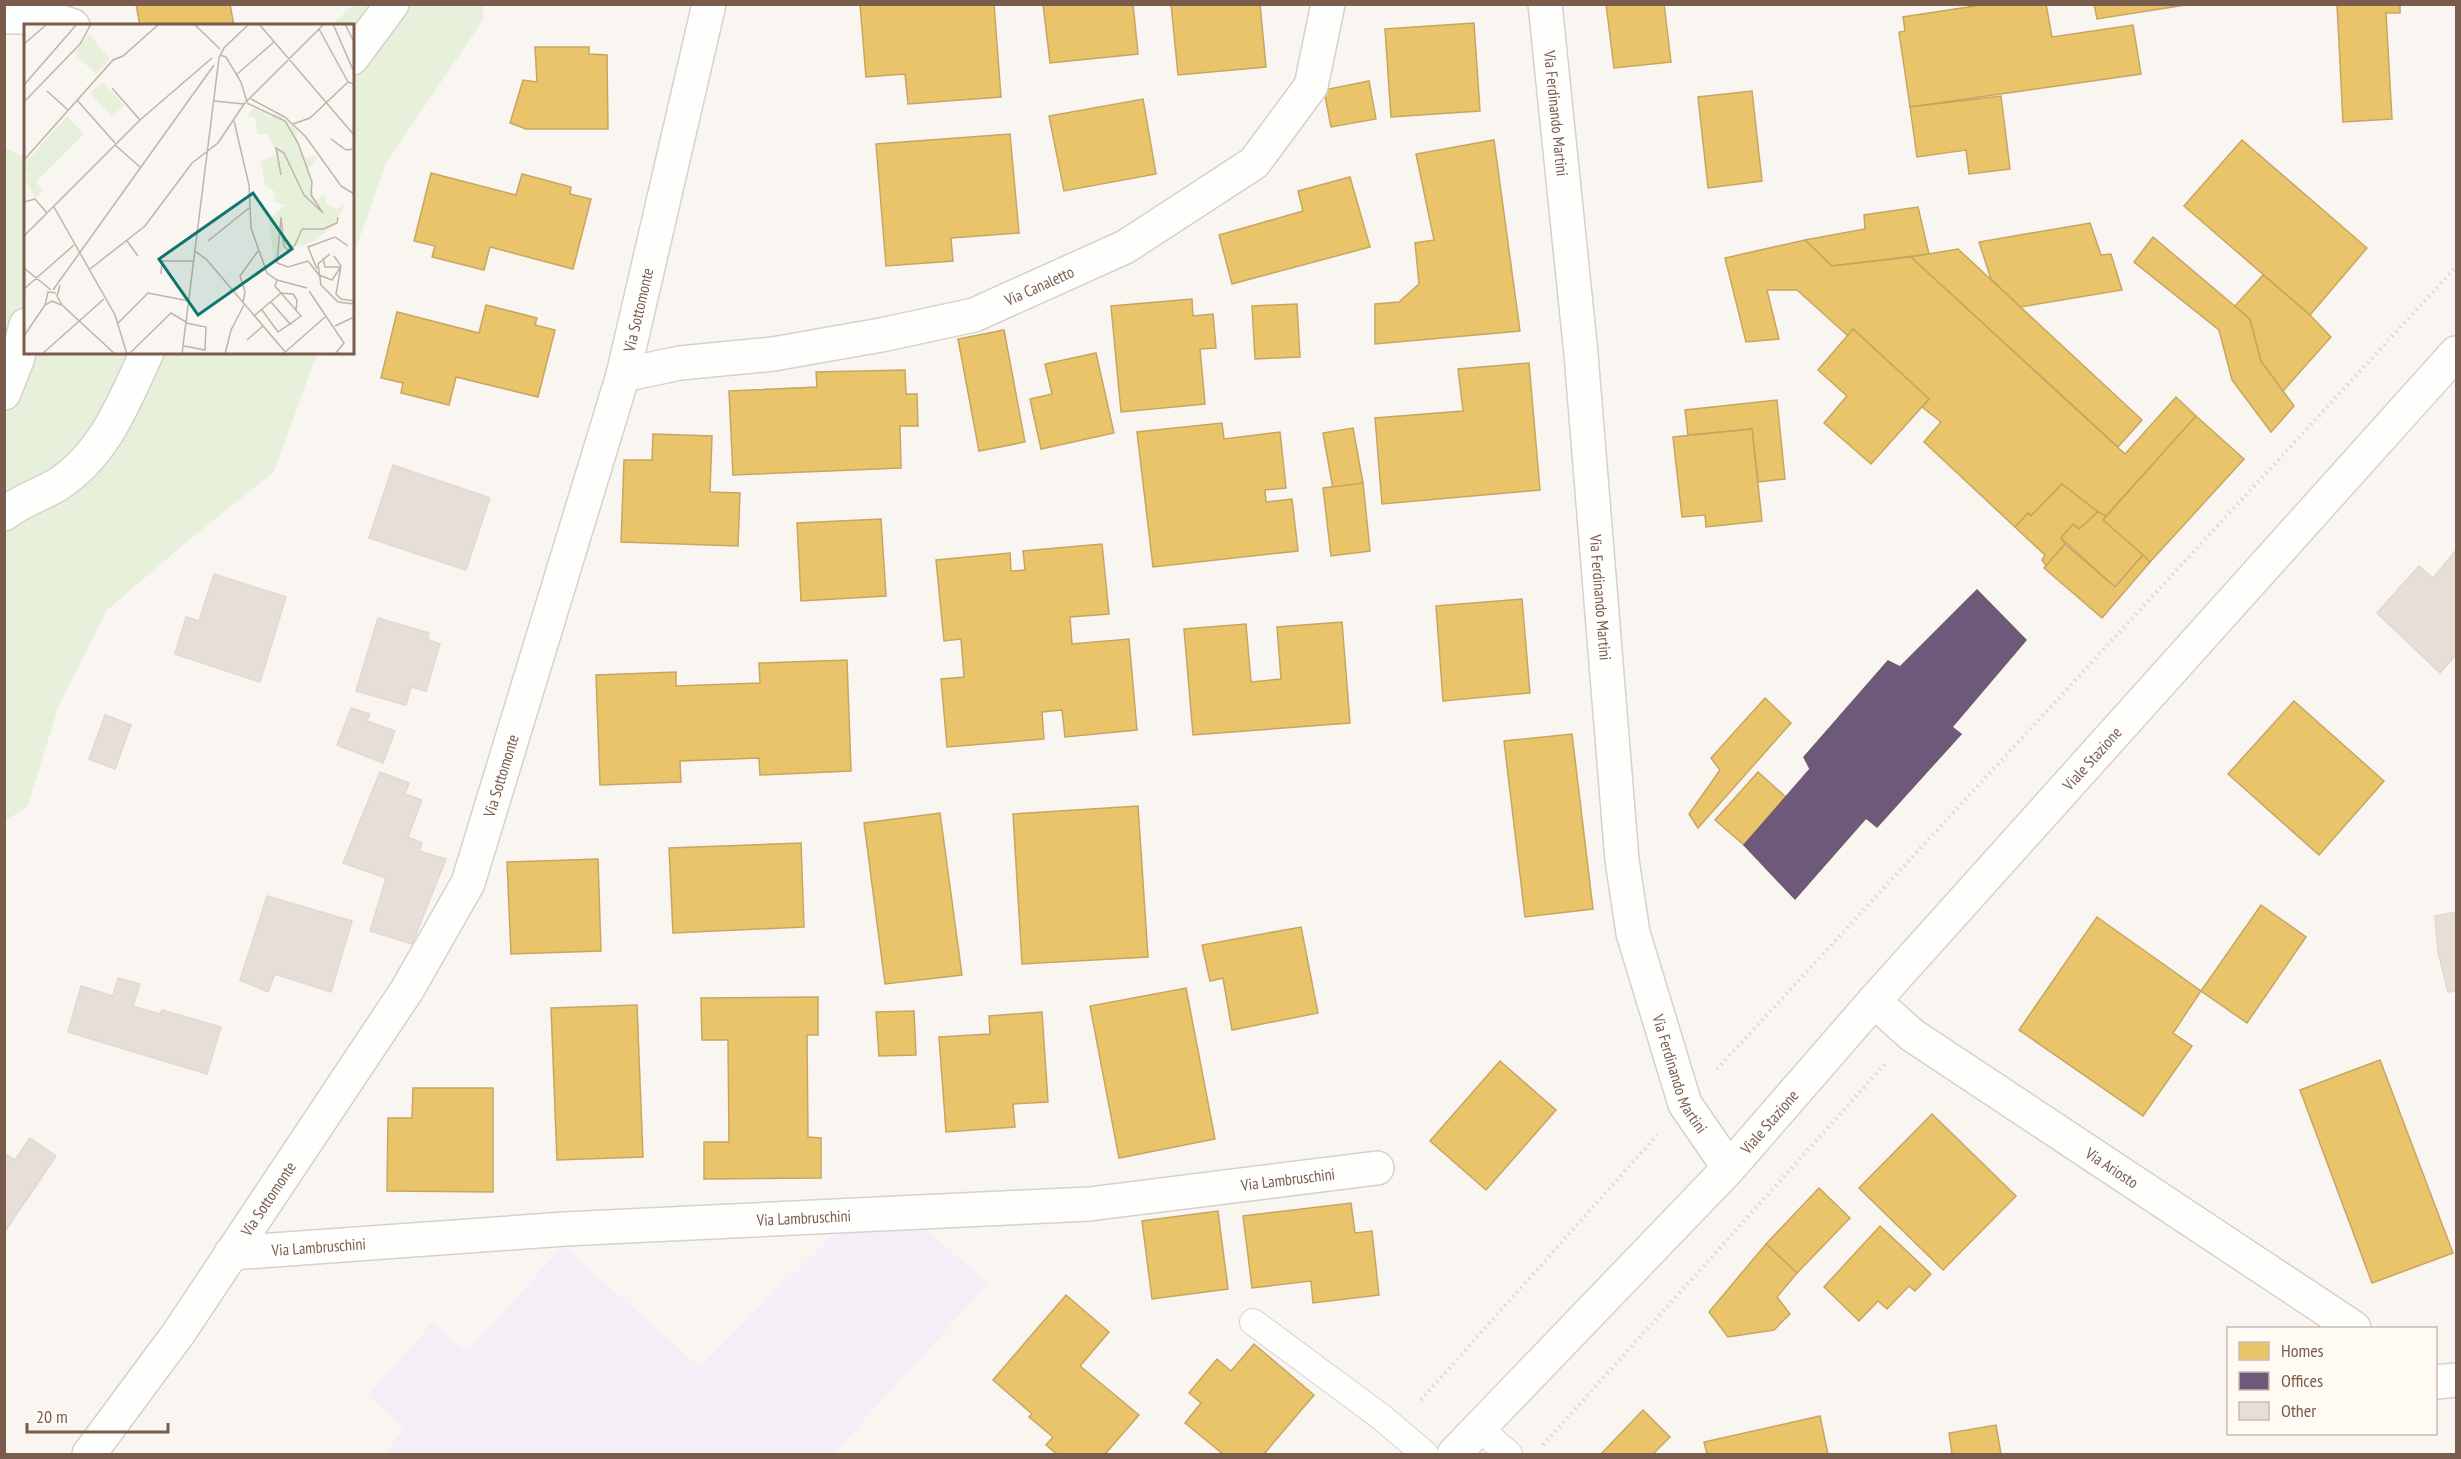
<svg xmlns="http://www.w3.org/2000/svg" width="2461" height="1459" font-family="'PT Sans Narrow',sans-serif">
<rect width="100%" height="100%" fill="#f9f5f0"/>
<!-- education -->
<path fill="#f6eef6" d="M 918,1222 L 988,1284 L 833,1454 L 383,1454 L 405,1429 L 368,1396 L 432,1323 L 467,1352 L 563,1246 L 700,1367 L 838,1230 Z"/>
<!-- green -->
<g fill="#e7f0db">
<path d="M 353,5 L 483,5 L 483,20 L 386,163 L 353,256 L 352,26 L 331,26 Z"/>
<path d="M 4,148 L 25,157 L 26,352 L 317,353 L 274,472 L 190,539 L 107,610 L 59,705 L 27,808 L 5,820 Z"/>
</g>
<!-- homes -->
<g fill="#e9c46a" stroke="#c8a561" stroke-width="1.5">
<path d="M 136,4 L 230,4 L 234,26 L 140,26 Z"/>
<path d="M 860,4 L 994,4 L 1001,97 L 908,104 L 905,74 L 866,77 Z"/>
<path d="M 1043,4 L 1133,4 L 1138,54 L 1050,63 Z"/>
<path d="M 1171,4 L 1260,4 L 1266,67 L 1178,75 Z"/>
<path d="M 1606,4 L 1664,4 L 1671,62 L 1614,68 Z"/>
<path d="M 1988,4 L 2046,4 L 2052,37 L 2133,25 L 2141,74 L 1910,107 L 1899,32 L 1905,31 L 1903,17 Z"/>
<path d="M 2094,4 L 2192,4 L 2097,19 Z"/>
<path d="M 2337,4 L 2400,4 L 2400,13 L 2386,13 L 2392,119 L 2343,122 Z"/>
<path d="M 1474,23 L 1480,111 L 1391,117 L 1385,29 Z"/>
<path d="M 535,47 L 589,47 L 589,54 L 607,55 L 608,129 L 526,129 L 510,123 L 523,80 L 537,82 Z"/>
<path d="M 1369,81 L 1376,119 L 1331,127 L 1324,90 Z"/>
<path d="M 1752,91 L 1762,181 L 1708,188 L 1698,97 Z"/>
<path d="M 2001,96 L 2010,169 L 1969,174 L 1966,150 L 1917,157 L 1910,107 Z"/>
<path d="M 1143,99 L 1156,174 L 1064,191 L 1049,116 Z"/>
<path d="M 1010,134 L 1019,233 L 951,238 L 953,261 L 886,266 L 876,144 Z"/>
<path d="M 1494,140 L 1520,331 L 1375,344 L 1375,304 L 1399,302 L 1419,284 L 1415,243 L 1434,240 L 1416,154 Z"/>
<path d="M 2242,140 L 2367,248 L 2310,315 L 2184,206 Z"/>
<path d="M 431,173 L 516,195 L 522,174 L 571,187 L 570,194 L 591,199 L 573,269 L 490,247 L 484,270 L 432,257 L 435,246 L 414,241 Z"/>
<path d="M 1350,177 L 1370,247 L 1232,284 L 1219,235 L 1303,211 L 1298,191 Z"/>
<path d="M 1918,207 L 1929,254 L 1832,266 L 1805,240 L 1865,229 L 1864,215 Z"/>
<path d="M 2090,223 L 2101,255 L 2111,254 L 2122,290 L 2020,307 L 1991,279 L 1979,242 Z"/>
<path d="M 2153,237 L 2250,319 L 2261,361 L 2294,406 L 2271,432 L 2232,380 L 2219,330 L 2134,262 Z"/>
<path d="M 1805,240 L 1832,266 L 1911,257 L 2125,454 L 2176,397 L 2196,416 L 2106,516 L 2098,512 L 2062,484 L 2031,516 L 2028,513 L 2015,527 L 1924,442 L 1941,422 L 1922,407 L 1929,399 L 1853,329 L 1848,336 L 1797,290 L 1767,290 L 1779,339 L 1746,342 L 1725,258 Z"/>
<path d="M 1958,249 L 2142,420 L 2118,447 L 1911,257 Z"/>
<path d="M 2263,275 L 2310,315 L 2331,337 L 2283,391 L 2261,361 L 2250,319 L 2235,306 Z"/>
<path d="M 1192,299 L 1193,316 L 1213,314 L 1216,348 L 1200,349 L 1205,404 L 1121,412 L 1111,306 Z"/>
<path d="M 1297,304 L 1300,357 L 1255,359 L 1252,306 Z"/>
<path d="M 486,305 L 537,318 L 535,325 L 555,330 L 538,397 L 456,377 L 449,405 L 401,393 L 403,383 L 381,378 L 397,312 L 479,333 Z"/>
<path d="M 1853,329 L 1929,399 L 1871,464 L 1824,423 L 1847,396 L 1818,370 Z"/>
<path d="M 1004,330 L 1025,442 L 979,451 L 958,339 Z"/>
<path d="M 1096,353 L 1114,433 L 1041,449 L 1030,399 L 1052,394 L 1045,364 Z"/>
<path d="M 1529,363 L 1540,490 L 1382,504 L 1375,418 L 1463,411 L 1458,369 Z"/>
<path d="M 905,370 L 906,394 L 917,394 L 918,426 L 900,426 L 901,468 L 733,475 L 729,391 L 817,387 L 816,372 Z"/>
<path d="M 1777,400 L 1785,479 L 1758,482 L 1752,429 L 1688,435 L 1685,410 Z"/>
<path d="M 2196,416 L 2244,459 L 2150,562 L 2103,520 Z"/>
<path d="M 1222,423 L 1224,439 L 1280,432 L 1286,488 L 1265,490 L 1266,502 L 1292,499 L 1298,551 L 1153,567 L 1137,432 Z"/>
<path d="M 1353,428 L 1363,483 L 1333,489 L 1323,433 Z"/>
<path d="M 1752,429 L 1762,521 L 1706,527 L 1705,515 L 1682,517 L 1673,437 Z"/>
<path d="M 653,434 L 712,436 L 710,492 L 740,493 L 738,546 L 621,542 L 624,460 L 652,460 Z"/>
<path d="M 1363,483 L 1370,551 L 1331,556 L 1323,488 Z"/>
<path d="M 2062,484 L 2098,512 L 2079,529 L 2073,524 L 2061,538 L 2065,544 L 2046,566 L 2042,560 L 2045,555 L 2015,527 L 2028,513 L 2031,516 Z"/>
<path d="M 2098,512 L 2106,516 L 2103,520 L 2143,555 L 2115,587 L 2061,538 L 2073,524 L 2079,529 Z"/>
<path d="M 881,519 L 886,596 L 801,601 L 797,523 Z"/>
<path d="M 1102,544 L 1109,614 L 1070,617 L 1072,644 L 1129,639 L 1137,730 L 1065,737 L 1062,710 L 1042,712 L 1044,739 L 947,747 L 941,679 L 964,677 L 961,639 L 944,641 L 936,560 L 1010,553 L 1011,571 L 1025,570 L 1023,551 Z"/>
<path d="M 2065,544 L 2115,587 L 2143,555 L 2150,562 L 2102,618 L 2044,568 Z"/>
<path d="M 1522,599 L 1530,693 L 1443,701 L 1436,606 Z"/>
<path d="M 1342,622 L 1350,723 L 1193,735 L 1184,629 L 1246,624 L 1251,682 L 1281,679 L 1277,627 Z"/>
<path d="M 847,660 L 851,771 L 760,775 L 759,758 L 680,761 L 681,782 L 600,785 L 596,675 L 676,672 L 676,686 L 760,683 L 759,663 Z"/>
<path d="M 1765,698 L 1791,723 L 1698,828 L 1689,814 L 1720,770 L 1711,758 Z"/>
<path d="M 2294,701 L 2384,781 L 2319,855 L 2228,774 Z"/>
<path d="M 1572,734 L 1593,909 L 1525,917 L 1504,741 Z"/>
<path d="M 1758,772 L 1787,798 L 1744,845 L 1715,820 Z"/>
<path d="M 1138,806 L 1148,957 L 1022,964 L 1013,814 Z"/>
<path d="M 940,813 L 962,975 L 885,984 L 864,823 Z"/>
<path d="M 801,843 L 804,927 L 673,933 L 669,848 Z"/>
<path d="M 598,859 L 601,951 L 511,954 L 507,862 Z"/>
<path d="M 2261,905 L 2306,937 L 2247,1023 L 2201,991 Z"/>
<path d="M 2097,917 L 2201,991 L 2173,1033 L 2192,1046 L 2143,1116 L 2019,1030 Z"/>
<path d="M 1301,927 L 1318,1013 L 1232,1030 L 1223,978 L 1210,981 L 1202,945 Z"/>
<path d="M 1186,988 L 1215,1139 L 1119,1158 L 1090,1006 Z"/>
<path d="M 818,997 L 818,1035 L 807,1035 L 808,1137 L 821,1138 L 821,1178 L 704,1179 L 704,1142 L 729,1142 L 728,1040 L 702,1040 L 701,998 Z"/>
<path d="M 637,1005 L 643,1157 L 557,1160 L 551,1008 Z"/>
<path d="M 914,1011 L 916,1055 L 879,1056 L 876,1012 Z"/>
<path d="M 1042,1012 L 1048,1102 L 1013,1104 L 1015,1127 L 946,1132 L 939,1037 L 990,1034 L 989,1016 Z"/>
<path d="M 2380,1060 L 2453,1253 L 2372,1283 L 2300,1090 Z"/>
<path d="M 1500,1061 L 1556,1110 L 1486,1190 L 1430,1141 Z"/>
<path d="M 413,1088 L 493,1088 L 493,1192 L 387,1191 L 388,1118 L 412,1118 Z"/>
<path d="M 1932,1114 L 2016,1196 L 1943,1270 L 1859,1188 Z"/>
<path d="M 1819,1188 L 1850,1218 L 1797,1273 L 1766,1244 Z"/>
<path d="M 1351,1203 L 1355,1233 L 1372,1231 L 1379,1295 L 1313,1303 L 1311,1281 L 1252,1288 L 1243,1216 Z"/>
<path d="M 1218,1211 L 1228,1289 L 1152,1299 L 1142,1221 Z"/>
<path d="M 1880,1226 L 1931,1274 L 1915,1291 L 1909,1286 L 1887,1309 L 1878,1301 L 1859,1321 L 1824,1287 Z"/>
<path d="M 1766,1244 L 1797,1273 L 1777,1297 L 1790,1314 L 1774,1330 L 1728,1337 L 1709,1312 Z"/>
<path d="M 1066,1295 L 1109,1332 L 1080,1366 L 1139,1415 L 1105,1454 L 1057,1454 L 1046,1445 L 1053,1437 L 1029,1417 L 1032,1414 L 993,1380 Z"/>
<path d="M 1254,1344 L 1314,1395 L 1264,1454 L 1223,1454 L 1185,1423 L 1201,1403 L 1189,1393 L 1217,1359 L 1231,1371 Z"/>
<path d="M 1643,1410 L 1670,1437 L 1653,1454 L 1601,1454 Z"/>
<path d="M 1820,1416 L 1828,1454 L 1707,1454 L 1704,1442 Z"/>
<path d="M 1996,1425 L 2001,1454 L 1952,1454 L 1949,1433 Z"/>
</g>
<!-- offices -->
<path fill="#6d597a" stroke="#715a6c" stroke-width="1.5" d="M 1977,590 L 2026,640 L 1952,727 L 1961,734 L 1877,827 L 1866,818 L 1795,899 L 1744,845 L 1810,769 L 1804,757 L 1888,661 L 1900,667 Z"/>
<!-- building -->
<g fill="#e6ded7" stroke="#e2d8d2" stroke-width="1.5">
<path d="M 393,465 L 490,498 L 466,570 L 369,538 Z"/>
<path d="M 2456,550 L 2456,655 L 2440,673 L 2377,613 L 2419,566 L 2433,578 Z"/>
<path d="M 214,574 L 286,597 L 260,682 L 175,654 L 186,617 L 199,621 Z"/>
<path d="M 378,618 L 429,633 L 427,639 L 440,644 L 426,691 L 411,687 L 406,705 L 356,691 Z"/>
<path d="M 351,708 L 370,714 L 367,721 L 395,731 L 383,763 L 337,745 Z"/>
<path d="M 105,715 L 131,725 L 115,769 L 89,759 Z"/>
<path d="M 380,772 L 409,783 L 405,794 L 422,800 L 408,837 L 422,843 L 419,851 L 446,859 L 412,944 L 370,931 L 386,878 L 343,863 Z"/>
<path d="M 267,896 L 352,921 L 331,992 L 275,974 L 268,992 L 240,980 Z"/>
<path d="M 2456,912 L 2456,991 L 2448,992 L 2438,952 L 2435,916 Z"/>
<path d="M 118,978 L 140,984 L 133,1006 L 160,1014 L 162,1010 L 221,1027 L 207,1074 L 68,1032 L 81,986 L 113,996 Z"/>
<path d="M 30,1138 L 56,1156 L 4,1233 L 4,1153 L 15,1160 Z"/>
</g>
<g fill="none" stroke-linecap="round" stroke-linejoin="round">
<!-- lane casing -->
<g stroke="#d7d1cb" stroke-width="28">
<g id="lane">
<path d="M 1253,1322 L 1380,1416 L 1425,1454"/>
<path d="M 1478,1427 L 1509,1454"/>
</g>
</g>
<!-- street casing -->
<g stroke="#d7d1cb" stroke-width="36">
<g id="street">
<path id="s1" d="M 1545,4 L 1581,354 L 1622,860 L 1633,933 L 1685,1104 L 1729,1168"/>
<path d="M 4,17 L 48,17 L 73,26"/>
<path d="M 352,58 L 392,4"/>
<path id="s2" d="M 623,375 L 680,363 L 773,354 L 881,335 L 974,315 L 1125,247 L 1254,163 L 1311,86 L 1328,4"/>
<path d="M 4,393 L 17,360 L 26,325"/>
<path d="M 4,514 C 20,501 40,495 57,485 C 105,454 124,402 147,352"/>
<path id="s3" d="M 1874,1001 L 1912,1035 L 2354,1328"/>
<path id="s4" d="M 231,1253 L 565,1229 L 1089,1204 L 1377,1168"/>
<path d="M 2436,1382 L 2456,1380"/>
<path id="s5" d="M 89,1454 L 178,1334 L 407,990 L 468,883 L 623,375 L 709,4"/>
</g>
</g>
<!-- secondary casing -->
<g stroke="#d9d2cb" stroke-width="36">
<g id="secondary">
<path id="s6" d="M 1454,1454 L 1729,1168 L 1874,1001 L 2456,353"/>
</g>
</g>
<!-- path -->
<g stroke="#dcd5d0" stroke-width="4" stroke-dasharray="1.5 4.5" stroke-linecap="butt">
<path d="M 1717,1069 L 2456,267"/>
<path d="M 1421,1400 L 1657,1135"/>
<path d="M 1543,1445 L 1885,1064"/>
</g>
<!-- lane -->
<use href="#lane" stroke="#fefefd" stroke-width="26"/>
<!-- street -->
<use href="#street" stroke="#fefefd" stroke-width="33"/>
<!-- secondary -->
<use href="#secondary" stroke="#fefefd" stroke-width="33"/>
</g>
<g text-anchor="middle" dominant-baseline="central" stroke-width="6" stroke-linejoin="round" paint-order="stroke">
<!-- street labels -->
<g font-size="16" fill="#7a5c4d" stroke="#fffaf3">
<text stroke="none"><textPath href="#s1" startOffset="110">Via Ferdinando Martini</textPath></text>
<text stroke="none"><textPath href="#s2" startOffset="428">Via Canaletto</textPath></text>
<text stroke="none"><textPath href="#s5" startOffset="1284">Via Sottomonte</textPath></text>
<text stroke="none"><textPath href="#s1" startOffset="596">Via Ferdinando Martini</textPath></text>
<text stroke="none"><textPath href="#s6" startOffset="944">Viale Stazione</textPath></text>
<text stroke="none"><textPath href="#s5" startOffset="798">Via Sottomonte</textPath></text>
<text stroke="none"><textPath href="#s1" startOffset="1082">Via Ferdinando Martini</textPath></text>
<text stroke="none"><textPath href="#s6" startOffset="458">Viale Stazione</textPath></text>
<text stroke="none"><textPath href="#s3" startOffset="291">Via Ariosto</textPath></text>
<text stroke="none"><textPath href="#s4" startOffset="1060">Via Lambruschini</textPath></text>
<text stroke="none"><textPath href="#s5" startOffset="312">Via Sottomonte</textPath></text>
<text stroke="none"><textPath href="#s4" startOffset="574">Via Lambruschini</textPath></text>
<text stroke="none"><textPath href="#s4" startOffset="88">Via Lambruschini</textPath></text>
</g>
</g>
<!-- overview -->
<g transform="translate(24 24)">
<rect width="330" height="330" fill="#f9f5f0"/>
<path d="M 65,10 L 86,35 L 72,50 L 50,29 ZM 79,58 L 100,81 L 88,93 L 66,69 ZM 230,84 L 247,93 L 252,89 L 259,92 L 274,107 L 272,113 L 281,134 L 294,132 L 284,145 L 291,177 L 300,171 L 303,180 L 313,185 L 321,181 L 310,201 L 292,216 L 278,222 L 263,220 L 250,238 L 245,195 L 262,181 L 251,178 L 250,167 L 241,161 L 237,137 L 253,131 L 244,110 L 233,110 L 231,94 L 223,92 ZM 43,92 L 60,110 L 12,158 L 19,167 L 11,174 L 1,155 L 4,152 L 0,140 Z" fill="#e7f0db"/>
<path fill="none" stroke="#c2b3aa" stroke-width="1.5" d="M 170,0 L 196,25M 235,0 L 330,111M 309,0 L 330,48M 321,0 L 330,18M 295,5 L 324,58 L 330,60M 0,20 L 23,0M 196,31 L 202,33 L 217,58 L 223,78M 212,51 L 250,18M 0,61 L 53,0M 88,64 L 116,96M 23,67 L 44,86M 227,75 L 261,93 L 282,113 L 317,162 L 330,170M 53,76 L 91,119M 190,77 L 220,80M 0,78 L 56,20 L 67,0M 223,79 L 261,97 L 274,119 L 288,158 L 287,171 L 299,189 L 280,171 L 260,129 L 252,124 L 257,151M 210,97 L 225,161 L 227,204 L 243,249 L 253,256 L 283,264M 269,100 L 286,94 L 324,58M 307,115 L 322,126 L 330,125M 91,121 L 116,143M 0,136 L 89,36 L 99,32 L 135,0M 0,178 L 11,175 L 23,189M 30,183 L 91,291 L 103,330M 314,193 L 313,199 L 299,205 L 278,205 L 271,221 L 264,226 L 260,222 L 257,193 L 253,239 L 264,243 L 284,237 L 295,251 L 308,256 L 316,244M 0,212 L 116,96 L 188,34M 103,217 L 114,232M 184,217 L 225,184M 171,227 L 183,236 L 263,330M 306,230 L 294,240 L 297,261 L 314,278 L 330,280M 310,232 L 317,242 L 312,270 L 317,275 L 330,277M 299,234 L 301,243 L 316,243M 0,244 L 27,266M 66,245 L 121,202 L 168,139 L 194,119 L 220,80 L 300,0M 293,245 L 284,223 L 311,213 L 324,222M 137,250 L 138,237 L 169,237M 253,256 L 251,262 L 257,269 L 269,270 L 273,276 L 272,286M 36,261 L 33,272 L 38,281 L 91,330M 0,265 L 50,221M 29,266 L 190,41M 285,267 L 320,319 L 311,330M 219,278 L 221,268 L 216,252 L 234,227M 247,278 L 267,301M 21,281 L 24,268 L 32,269M 230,292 L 257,269 L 277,292 L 254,308 L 238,286M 94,299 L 124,269 L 165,277M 311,302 L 330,293M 0,312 L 21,281 L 28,277 L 37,281M 223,316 L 239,302M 160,322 L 181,326 L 182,303 L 162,299M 18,330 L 80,275M 105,330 L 147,289 L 162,298M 158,330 L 195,34 L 200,24 L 225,0M 201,330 L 207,306 L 220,281M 259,330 L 301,293"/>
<path fill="#0f766e" fill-opacity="0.15" stroke="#0f766e" stroke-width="3" d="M 229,169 L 268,225 L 174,291 L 135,235 Z"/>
<rect width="330" height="330" fill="none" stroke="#7a5c4d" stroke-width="3"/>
</g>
<!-- border -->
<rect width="2461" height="1459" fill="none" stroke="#7a5c4d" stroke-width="12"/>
<!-- legend -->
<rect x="2227" y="1327" width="210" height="108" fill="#fffaf3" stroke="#cabbb1" stroke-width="1.5"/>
<rect x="2239" y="1342" width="30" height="18" fill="#e9c46a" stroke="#cabbb1" stroke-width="1.5"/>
<text x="2281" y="1357" font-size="18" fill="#7a5c4d">Homes</text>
<rect x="2239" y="1372" width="30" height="18" fill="#6d597a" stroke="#cabbb1" stroke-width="1.5"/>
<text x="2281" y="1387" font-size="18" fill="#7a5c4d">Offices</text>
<rect x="2239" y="1402" width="30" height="18" fill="#e6ded7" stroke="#cabbb1" stroke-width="1.5"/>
<text x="2281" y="1417" font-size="18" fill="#7a5c4d">Other</text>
<!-- scale -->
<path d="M27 1423v9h141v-9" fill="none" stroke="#7a5c4d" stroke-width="3"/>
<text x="36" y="1423" font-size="18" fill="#7a5c4d" stroke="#fffaf3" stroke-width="4.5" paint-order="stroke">20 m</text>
</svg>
